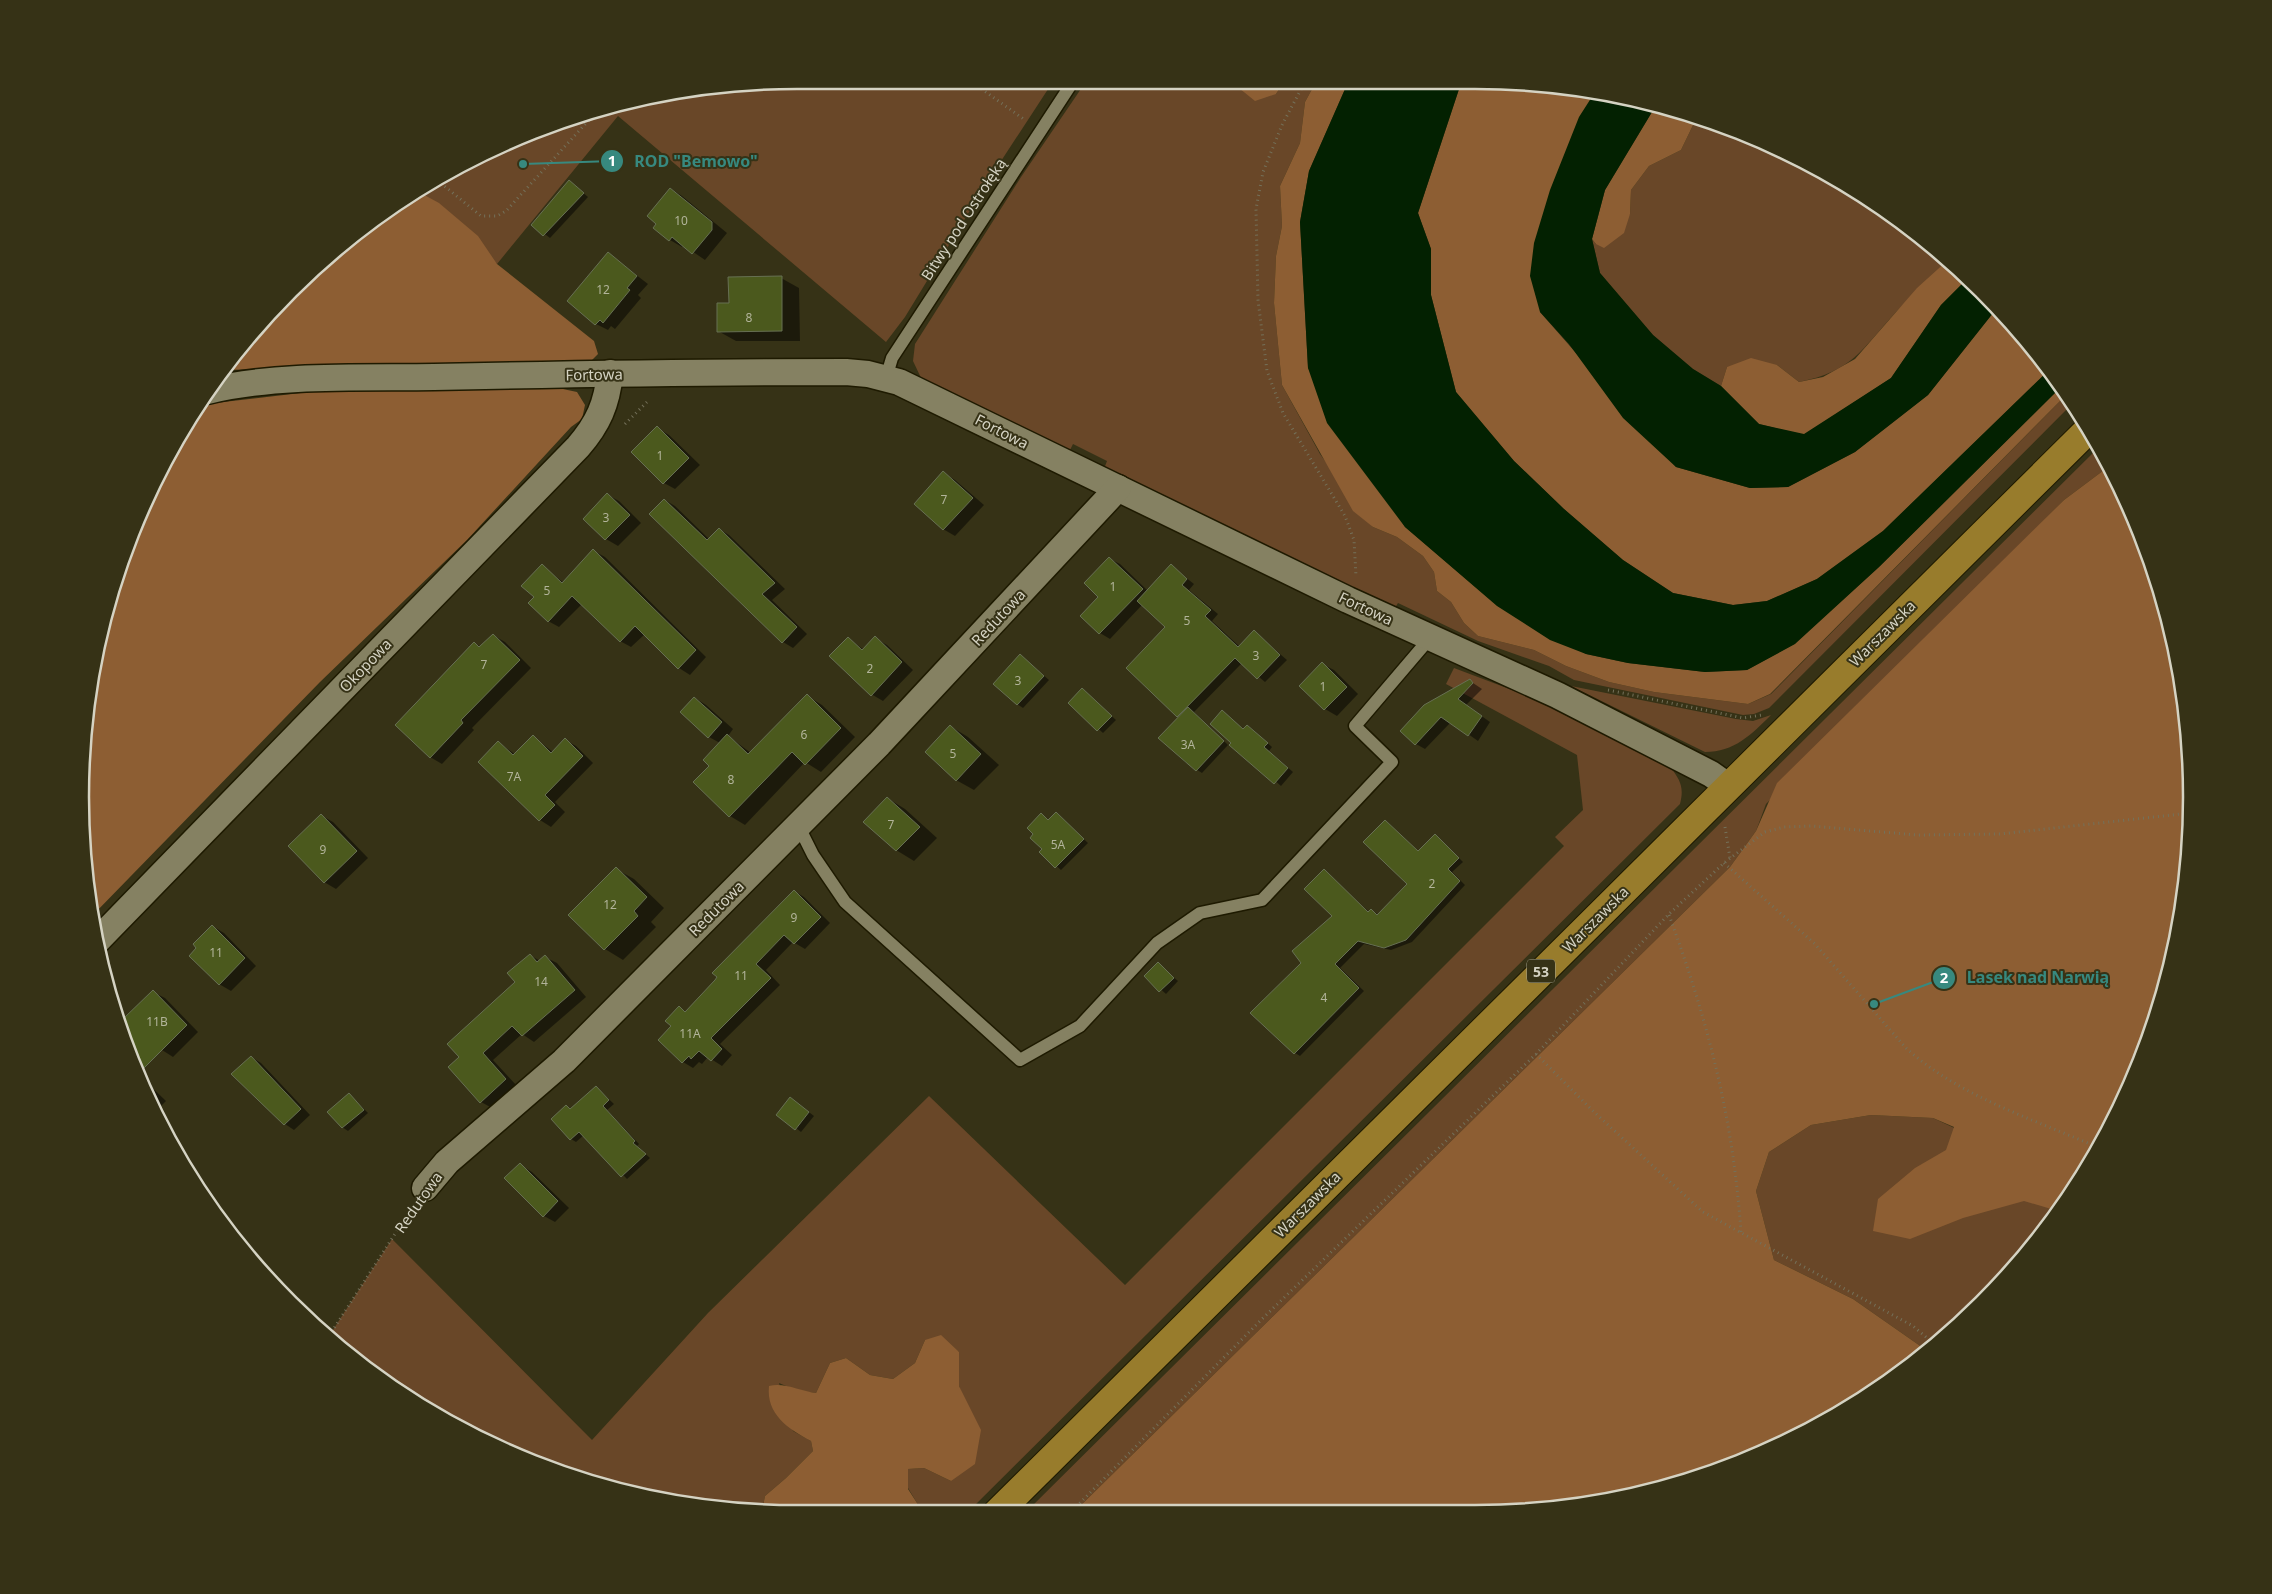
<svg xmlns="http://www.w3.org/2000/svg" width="2272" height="1594" font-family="'Noto Sans',sans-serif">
<rect width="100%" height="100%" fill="#363216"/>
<!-- green -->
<g fill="#694728">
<path d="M 797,80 L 1054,80 L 988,181 L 905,317 L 886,342 L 618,116 L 497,264 L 412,194 L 522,135 L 611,105 Z"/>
<path d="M 1087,80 L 1229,80 L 1237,86 L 1276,94 L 1285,80 L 1317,80 L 1305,102 L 1300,143 L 1280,186 L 1282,226 L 1276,256 L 1274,303 L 1282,385 L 1320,454 L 1373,527 L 1397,537 L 1423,556 L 1434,572 L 1437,591 L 1451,602 L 1464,623 L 1478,636 L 1534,650 L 1566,666 L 1609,682 L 1654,692 L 1748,704 L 1771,694 L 2067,394 L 2073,403 L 1769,708 L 1754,714 L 1743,715 L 1574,680 L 1549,666 L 1478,641 L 1398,603 L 1393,611 L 1104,469 L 1107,461 L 1073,444 L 1069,452 L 922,380 L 913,361 L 915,344 L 1021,177 Z"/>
<path d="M 1695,121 L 1792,154 L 1911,228 L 1948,260 C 1933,279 1912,294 1896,312 C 1861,350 1853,371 1799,382 L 1777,365 L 1727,367 L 1721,386 L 1693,369 L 1653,335 L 1600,273 L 1592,239 L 1596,244 L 1630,214 L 1631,190 L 1649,166 L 1681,150 Z"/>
<path d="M 2098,448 L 2108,467 L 2064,500 L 1766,804 L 1756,831 L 1730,867 L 1072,1514 L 1024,1514 Z"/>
<path d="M 1454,668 L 1528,696 L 1671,768 C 1681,781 1684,788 1680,804 L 966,1514 L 918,1514 L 917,1503 L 908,1488 L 908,1469 L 924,1468 L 951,1481 L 965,1403 L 959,1386 L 959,1352 L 925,1340 L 915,1363 L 893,1379 L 870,1375 L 846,1358 L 830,1363 L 816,1393 L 798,1391 L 779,1383 L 793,1431 L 811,1441 L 813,1451 L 786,1478 L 765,1496 L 762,1511 L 657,1500 L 522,1459 L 398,1393 L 329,1336 L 392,1239 L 592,1440 L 708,1313 L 929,1096 L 1125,1285 L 1564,846 L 1555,837 L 1583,810 L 1577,755 L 1446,684 Z"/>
<path d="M 1571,686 L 1736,719 L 1753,721 L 1771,715 C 1751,735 1734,752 1705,752 Z"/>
<path d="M 1871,1115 L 1933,1118 L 2076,1185 L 2071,1196 L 1982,1304 L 1926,1350 L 1853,1299 L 1774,1260 L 1756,1191 L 1769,1152 L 1811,1125 Z"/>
</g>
<!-- forest -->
<g fill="#8d5e33">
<path d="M 1229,80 L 1285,80 L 1276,94 L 1255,101 Z"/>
<path d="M 1317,80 L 1349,80 L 1309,171 L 1300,222 L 1308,368 L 1405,527 L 1498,606 L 1586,654 L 1628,663 L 1705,672 L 1747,670 L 1794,644 L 1879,567 L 2061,387 L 2067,394 L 1770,694 L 1748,704 L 1654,692 L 1609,682 L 1566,666 L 1534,650 L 1478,636 L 1464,623 L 1451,602 L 1437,591 L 1434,572 L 1423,556 L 1397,537 L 1373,527 L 1353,511 L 1282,385 L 1274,303 L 1276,256 L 1282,226 L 1280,186 L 1300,143 L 1305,102 Z"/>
<path d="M 1462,80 L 1595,92 L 1540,312 L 1676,467 L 1750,488 L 1788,487 L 1855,452 L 1928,395 L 1997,308 L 2048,371 L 1883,531 L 1817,579 L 1767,601 L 1733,605 L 1673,593 L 1623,560 L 1564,509 L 1514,461 L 1456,392 L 1431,295 L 1431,249 L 1418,213 Z"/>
<path d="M 1655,107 L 1695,121 L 1681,150 L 1649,166 L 1631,190 L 1630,214 L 1624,233 L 1604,248 L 1596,244 L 1592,239 L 1605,190 Z"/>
<path d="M 417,191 L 439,203 L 478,236 L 497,264 L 594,341 L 598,354 L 589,363 L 223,370 L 258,324 L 399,201 Z"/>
<path d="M 1948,260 L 1968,278 L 1941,305 L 1891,378 L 1804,435 L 1759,424 L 1721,386 L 1727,367 L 1751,358 L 1777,365 L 1799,382 L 1823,377 L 1855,359 L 1917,288 Z"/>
<path d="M 544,385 L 577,392 L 585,405 L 582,419 L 571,427 L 467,540 L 320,682 L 92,916 L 80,797 L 86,704 L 135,522 L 197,405 L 309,392 Z"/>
<path d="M 2108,467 L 2138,523 L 2178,657 L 2192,797 L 2178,937 L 2150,1030 L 2137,1072 L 2071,1196 L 2058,1211 L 2024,1201 L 1963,1218 L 1910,1239 L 1873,1231 L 1878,1199 L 1915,1168 L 1946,1150 L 1954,1127 L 1933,1118 L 1871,1115 L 1811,1125 L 1769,1152 L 1756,1191 L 1774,1260 L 1853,1299 L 1926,1350 L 1874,1393 L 1792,1440 L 1615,1500 L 1475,1514 L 1072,1514 L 1730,867 L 1756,831 L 1777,783 L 2064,500 Z"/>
<path d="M 941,1335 L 959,1352 L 959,1386 L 981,1430 L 975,1464 L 951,1481 L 924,1468 L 908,1469 L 908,1489 L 917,1503 L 918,1514 L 797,1514 L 762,1511 L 765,1496 L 786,1478 L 813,1451 L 811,1441 C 788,1429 766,1414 769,1386 C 784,1382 800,1391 816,1393 L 830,1363 L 846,1358 L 870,1375 L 893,1379 L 915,1363 L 925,1340 Z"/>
</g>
<!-- water -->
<g fill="#032101">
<path d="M 1349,80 L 1462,80 L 1418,213 L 1431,249 L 1431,295 L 1456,392 L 1514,461 L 1564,509 L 1623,560 L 1673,593 L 1733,605 L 1767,601 L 1817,579 L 1883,531 L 2048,371 L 2061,387 L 1879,567 L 1795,644 L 1747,670 L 1705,672 L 1628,663 L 1586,654 L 1550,640 L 1497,606 L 1405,527 L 1327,423 L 1308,368 L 1300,222 L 1309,171 Z"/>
<path d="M 1595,92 L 1615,94 L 1655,107 L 1605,190 L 1592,239 L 1600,273 L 1653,335 L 1693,369 L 1721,386 L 1759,424 L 1804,434 L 1891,378 L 1941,305 L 1968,278 L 1997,308 L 1928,395 L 1855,452 L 1788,487 L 1750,488 L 1676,467 L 1623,418 L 1569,344 L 1540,312 L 1530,276 L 1534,243 L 1550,190 L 1579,117 Z"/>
</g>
<!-- shadow -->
<g fill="#0007">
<path d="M 574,185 L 588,197 L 550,238 L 533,225 Z"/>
<path d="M 671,189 L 682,196 L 727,233 L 705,260 L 683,245 L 682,247 L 670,240 Z"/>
<path d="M 609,254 L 648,284 L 638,295 L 641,298 L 615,329 L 611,326 L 608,330 L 596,324 Z"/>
<path d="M 781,278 L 799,288 L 800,341 L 736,341 L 718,331 Z"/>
<path d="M 657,428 L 669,435 L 700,465 L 675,489 L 664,483 Z"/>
<path d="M 943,473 L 955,480 L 984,505 L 955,536 L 943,529 Z"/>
<path d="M 608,495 L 619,501 L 641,523 L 618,546 L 606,539 L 585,519 Z"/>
<path d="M 665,500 L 675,506 L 709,539 L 719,529 L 729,535 L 785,589 L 772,600 L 807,634 L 793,648 L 783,642 Z"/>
<path d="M 594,551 L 605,557 L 706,657 L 690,675 L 679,668 L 645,634 L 631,647 L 620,641 L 582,604 L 559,627 L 548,621 L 536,597 L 542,566 L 564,583 Z"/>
<path d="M 1110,559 L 1120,564 L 1148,591 L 1171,566 L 1194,584 L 1189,590 L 1218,614 L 1212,621 L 1240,647 L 1254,632 L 1287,660 L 1265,682 L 1242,663 L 1194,712 L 1228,745 L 1202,773 L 1185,762 L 1160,738 L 1181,717 L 1178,716 L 1167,627 L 1142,605 L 1110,639 L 1100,633 L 1100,597 Z"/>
<path d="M 493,635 L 505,642 L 531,668 L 472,728 L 474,730 L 442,764 L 430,757 L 474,643 L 481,647 Z"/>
<path d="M 848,638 L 864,650 L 875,638 L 887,645 L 913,670 L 883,701 L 871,694 Z"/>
<path d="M 1021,656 L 1049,680 L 1023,708 L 1017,704 Z"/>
<path d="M 1322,664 L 1334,670 L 1358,694 L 1337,716 L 1325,709 L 1301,685 Z"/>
<path d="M 1470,681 L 1482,689 L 1466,705 L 1490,722 L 1478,741 L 1451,722 L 1425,749 L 1416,744 Z"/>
<path d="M 1083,690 L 1116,720 L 1103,733 L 1070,703 Z"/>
<path d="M 807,696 L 822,705 L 855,737 L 821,772 L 805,762 L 745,825 L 730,816 L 710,766 L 720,743 L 709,737 L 695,698 L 706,705 L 733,729 L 728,736 L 751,753 Z"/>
<path d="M 1222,712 L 1244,729 L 1247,726 L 1252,729 L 1272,747 L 1269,751 L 1293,772 L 1281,786 L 1233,743 Z"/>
<path d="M 950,726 L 968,737 L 999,765 L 974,790 L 956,780 Z"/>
<path d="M 533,737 L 553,752 L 565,740 L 576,746 L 593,763 L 555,802 L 565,812 L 551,827 L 540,820 L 480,762 L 499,743 L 516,755 Z"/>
<path d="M 887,798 L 905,809 L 937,838 L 914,861 L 896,850 L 864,822 Z"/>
<path d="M 1056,813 L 1088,843 L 1061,870 L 1041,852 L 1043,849 L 1041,815 L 1049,820 Z"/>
<path d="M 322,816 L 333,822 L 368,858 L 336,889 L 324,882 Z"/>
<path d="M 1386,821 L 1419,852 L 1435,836 L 1440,839 L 1463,862 L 1452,872 L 1465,885 L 1412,942 L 1391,950 L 1364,944 L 1340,968 L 1364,991 L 1300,1056 L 1295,1053 L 1303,963 L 1334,916 L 1324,871 L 1369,912 L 1371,910 L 1379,915 L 1408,884 Z"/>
<path d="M 616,869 L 634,879 L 664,908 L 651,922 L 656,927 L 623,960 L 605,949 L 570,915 Z"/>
<path d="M 794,891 L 804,897 L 830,923 L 805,949 L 793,942 L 766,970 L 780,985 L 720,1044 L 732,1055 L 722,1066 L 708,1057 L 702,1064 L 699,1062 L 693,1068 L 683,1062 L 673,1026 L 679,1008 L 687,1012 Z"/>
<path d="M 212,926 L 224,933 L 256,966 L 231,991 L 219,984 Z"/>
<path d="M 530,955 L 540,961 L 545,957 L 557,963 L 586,997 L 534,1042 L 522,1034 L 493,1060 L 517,1086 L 492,1108 L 481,1102 L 461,1057 L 517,982 Z"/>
<path d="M 1158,964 L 1178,981 L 1166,994 L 1146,976 Z"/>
<path d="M 153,992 L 165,998 L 198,1032 L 173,1057 L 162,1050 Z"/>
<path d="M 251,1057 L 261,1063 L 310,1115 L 294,1130 L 285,1124 L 265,1104 L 256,1098 L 233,1074 Z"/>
<path d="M 141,1077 L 166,1101 L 154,1113 Z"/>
<path d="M 596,1087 L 614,1104 L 607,1110 L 639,1144 L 637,1146 L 650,1158 L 627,1179 L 584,1135 L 576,1142 L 571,1139 L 566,1106 L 571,1109 Z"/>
<path d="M 350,1095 L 368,1113 L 348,1131 L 342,1127 Z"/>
<path d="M 796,1102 L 814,1116 L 801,1132 L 778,1114 Z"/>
<path d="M 520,1165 L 532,1172 L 569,1208 L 555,1222 L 544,1216 Z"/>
</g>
<!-- building -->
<g fill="#4b591d" stroke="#677053">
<path d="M 569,180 L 584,193 L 543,236 L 531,225 Z"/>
<path d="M 670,188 L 712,222 L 712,230 L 692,254 L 672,237 L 669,241 L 653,228 L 656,224 L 647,216 Z"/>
<path d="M 608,252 L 637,276 L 627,288 L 630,290 L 603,323 L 600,320 L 595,325 L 567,301 Z"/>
<path d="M 782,276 L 782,331 L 717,332 L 717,303 L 729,303 L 728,277 Z"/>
<path d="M 657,426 L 689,458 L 663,484 L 631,452 Z"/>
<path d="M 943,471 L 973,498 L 943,530 L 914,504 Z"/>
<path d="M 607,493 L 630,515 L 605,540 L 583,519 Z"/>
<path d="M 664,499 L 707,540 L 719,528 L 775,583 L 762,594 L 797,627 L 782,643 L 649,514 Z"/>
<path d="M 593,549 L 696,650 L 678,669 L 635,626 L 620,642 L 572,596 L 548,622 L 528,603 L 534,597 L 521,586 L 542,564 L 562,583 Z"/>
<path d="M 1109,557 L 1143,589 L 1099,634 L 1080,616 L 1098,597 L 1084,583 Z"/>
<path d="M 1171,564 L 1187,579 L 1182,585 L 1211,610 L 1205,616 L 1238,647 L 1254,630 L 1280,655 L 1257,679 L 1235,658 L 1177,717 L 1126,668 L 1165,627 L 1137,601 Z"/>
<path d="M 493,634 L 520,660 L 461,720 L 463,723 L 430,758 L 395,725 L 474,642 L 479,647 Z"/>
<path d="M 875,636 L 902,662 L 871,696 L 829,656 L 848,637 L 862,650 Z"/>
<path d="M 1020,654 L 1044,676 L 1017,705 L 993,684 Z"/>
<path d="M 1322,662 L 1347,687 L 1324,710 L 1299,686 Z"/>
<path d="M 1470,679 L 1473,683 L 1458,699 L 1482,716 L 1468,736 L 1441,717 L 1415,745 L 1400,731 L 1424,705 Z"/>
<path d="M 1082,688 L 1112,716 L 1097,731 L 1068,703 Z"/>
<path d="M 807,694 L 841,728 L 805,765 L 792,752 L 729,817 L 693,782 L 709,766 L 703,760 L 727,734 L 748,754 Z"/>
<path d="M 694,697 L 722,722 L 708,738 L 680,712 Z"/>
<path d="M 1188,707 L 1224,741 L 1196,771 L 1158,738 Z"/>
<path d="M 1222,710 L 1243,729 L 1247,725 L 1268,743 L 1264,747 L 1288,768 L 1274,784 L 1229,745 L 1231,743 L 1210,724 Z"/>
<path d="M 950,725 L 981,754 L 956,781 L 925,752 Z"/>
<path d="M 533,735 L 551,753 L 565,738 L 583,756 L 545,795 L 555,805 L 539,821 L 478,762 L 498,741 L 513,755 Z"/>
<path d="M 887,797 L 920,827 L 896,851 L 863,822 Z"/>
<path d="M 1056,812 L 1084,839 L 1055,868 L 1039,852 L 1042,849 L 1030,838 L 1033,834 L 1027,828 L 1041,813 L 1048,820 Z"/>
<path d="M 321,814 L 357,851 L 324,883 L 288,846 Z"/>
<path d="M 1385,820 L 1418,851 L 1435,834 L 1459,858 L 1448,869 L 1460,881 L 1406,940 L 1384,948 L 1358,941 L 1335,964 L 1359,988 L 1294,1054 L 1250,1013 L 1301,963 L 1292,951 L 1332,916 L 1304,889 L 1324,869 L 1368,912 L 1371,909 L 1377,915 L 1407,884 L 1363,842 Z"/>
<path d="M 616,867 L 647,897 L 634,911 L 638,916 L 604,950 L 568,915 Z"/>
<path d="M 794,890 L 821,917 L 794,944 L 784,935 L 756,964 L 771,978 L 711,1038 L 722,1049 L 711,1061 L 699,1051 L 691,1059 L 689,1056 L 682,1063 L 658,1040 L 671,1026 L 665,1021 L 679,1006 L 685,1012 L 715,980 L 717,977 L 712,973 Z"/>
<path d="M 212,925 L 245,958 L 219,985 L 189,956 L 196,948 L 193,944 Z"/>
<path d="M 530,954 L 537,962 L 545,955 L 575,990 L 522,1036 L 512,1026 L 483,1053 L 506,1079 L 480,1103 L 448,1067 L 459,1057 L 447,1044 L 515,982 L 507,973 Z"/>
<path d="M 1158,962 L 1174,978 L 1159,992 L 1144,976 Z"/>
<path d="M 153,990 L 187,1025 L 140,1072 L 122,1020 Z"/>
<path d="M 251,1056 L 301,1109 L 284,1125 L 231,1074 Z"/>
<path d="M 596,1086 L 609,1100 L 603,1106 L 635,1141 L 633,1143 L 646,1154 L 621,1177 L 579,1132 L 570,1140 L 551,1119 L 566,1105 L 570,1109 Z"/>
<path d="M 349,1093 L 364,1110 L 342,1128 L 327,1112 Z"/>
<path d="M 790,1097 L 809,1112 L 795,1130 L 776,1115 Z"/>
<path d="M 520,1163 L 558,1201 L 543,1217 L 504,1178 Z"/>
</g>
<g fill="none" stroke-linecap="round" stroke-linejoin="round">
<!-- lane casing -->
<g stroke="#1e1a00" stroke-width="15">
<g id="lane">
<path d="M 886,378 L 892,358 L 1074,80"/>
<path d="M 798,825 L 813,855 L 845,902 L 1020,1060 L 1080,1026 L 1157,943 L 1200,913 L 1262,900 L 1392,762 L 1355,726 L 1430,638"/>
</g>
</g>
<!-- street casing -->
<g stroke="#1e1a00" stroke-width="29">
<g id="street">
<path d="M 207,391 C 277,374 362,378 434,377 C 571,374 709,372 846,372 L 868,374 L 899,382 L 1348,600 L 1557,695 L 1711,774 L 1728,786"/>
<path d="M 96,942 L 578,447 C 598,424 607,404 610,373"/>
<path d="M 425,1188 L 447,1162 L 564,1061 L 879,744 L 1118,488"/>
</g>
</g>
<!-- primary casing -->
<g stroke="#1e1a00" stroke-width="30">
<path id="primary" d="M 996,1514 L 2088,430"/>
</g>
<!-- path -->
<g stroke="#74715a" stroke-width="3" stroke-dasharray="1 4" stroke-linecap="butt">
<path d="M 969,80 L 1025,120"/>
<path d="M 1306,80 L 1282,125 L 1263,172 L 1256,209 L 1258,300 L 1267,371 L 1283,413 L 1345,516 L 1354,540 L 1356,576"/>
<path d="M 437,180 L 481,216 L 497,216 L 506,211 L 599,109"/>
<path d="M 625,424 L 649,400"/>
<path d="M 1608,690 L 1743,718 L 1762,715"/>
<path d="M 1725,827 L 1730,858"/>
<path d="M 1724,863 L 1815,944 L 1906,1048 C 1958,1096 2033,1119 2097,1147"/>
<path d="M 1669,915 C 1708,1021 1733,1118 1741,1232"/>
<path d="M 1536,1054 L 1594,1112 L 1703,1212 L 1913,1326 L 1934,1344"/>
<path d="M 329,1336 L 411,1209"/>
<path d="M 1069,1514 L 1261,1320 L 1536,1054 L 1669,914 L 1724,863 L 1765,832 L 1784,827 L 1812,826 L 1917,835 L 2000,834 L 2190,813"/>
</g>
<!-- lane -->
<use href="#lane" stroke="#858162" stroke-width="12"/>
<!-- street -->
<use href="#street" stroke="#858162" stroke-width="26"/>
<!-- primary -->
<use href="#primary" stroke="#987c2c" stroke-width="28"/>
</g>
<g text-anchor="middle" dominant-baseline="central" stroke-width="4" stroke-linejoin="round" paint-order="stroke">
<!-- number labels -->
<g font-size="12" fill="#b2b49a">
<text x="681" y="220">10</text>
<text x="603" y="289">12</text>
<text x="749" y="317">8</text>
<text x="660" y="455">1</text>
<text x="944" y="499">7</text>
<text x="606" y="517">3</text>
<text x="1113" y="586">1</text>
<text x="547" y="590">5</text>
<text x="1187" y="620">5</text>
<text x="1256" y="655">3</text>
<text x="484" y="664">7</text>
<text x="870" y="668">2</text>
<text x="1018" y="680">3</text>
<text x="1323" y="686">1</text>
<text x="804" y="734">6</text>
<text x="1188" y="744">3A</text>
<text x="953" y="753">5</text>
<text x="514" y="776">7A</text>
<text x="731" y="779">8</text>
<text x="891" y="824">7</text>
<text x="1058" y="844">5A</text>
<text x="323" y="849">9</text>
<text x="1432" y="883">2</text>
<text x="610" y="904">12</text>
<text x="794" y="917">9</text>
<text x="216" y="952">11</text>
<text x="741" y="975">11</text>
<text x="541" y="981">14</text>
<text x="1324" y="997">4</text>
<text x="157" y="1021">11B</text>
<text x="690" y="1033">11A</text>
</g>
<!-- shield labels -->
<rect fill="#363216" stroke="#a5a38f" stroke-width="1" x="1527" y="959.5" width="28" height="23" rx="4"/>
<g font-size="14" font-weight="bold" fill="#d5d3c3">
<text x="1541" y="971">53</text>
</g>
<!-- street labels -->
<g font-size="15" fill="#d5d3c3" stroke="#363216">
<text transform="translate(963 219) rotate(-57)">Bitwy pod Ostrołęką</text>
<text transform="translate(594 374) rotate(-1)">Fortowa</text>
<text transform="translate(1002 431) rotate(27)">Fortowa</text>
<text transform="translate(1366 608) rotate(25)">Fortowa</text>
<text transform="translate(998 617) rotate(-47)">Redutowa</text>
<text transform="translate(1882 633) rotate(-45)">Warszawska</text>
<text transform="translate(365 665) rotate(-46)">Okopowa</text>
<text transform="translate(716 908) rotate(-45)">Redutowa</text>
<text transform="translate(1595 919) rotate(-45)">Warszawska</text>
<text transform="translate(418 1202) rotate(-55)">Redutowa</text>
<text transform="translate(1307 1204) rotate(-45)">Warszawska</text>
</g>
</g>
<!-- crop -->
<path d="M0 0H2272V1594H0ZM797 89H1475A708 708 0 0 1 2183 797V797A708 708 0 0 1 1475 1505H797A708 708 0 0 1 89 797V797A708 708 0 0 1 797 89Z" fill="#363216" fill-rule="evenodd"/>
<path fill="none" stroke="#d5d3c3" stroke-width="2.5" d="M797 89H1475A708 708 0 0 1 2183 797V797A708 708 0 0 1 1475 1505H797A708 708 0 0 1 89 797V797A708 708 0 0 1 797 89Z"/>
<!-- callouts -->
<path fill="none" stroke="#37897f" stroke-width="2" d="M523 164L612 161M1874 1004L1944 978"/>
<g fill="#37897f" stroke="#363216" stroke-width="2">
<circle cx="523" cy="164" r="5"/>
<circle cx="1874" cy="1004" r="5"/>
<circle cx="612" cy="161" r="12"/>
<circle cx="1944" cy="978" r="12"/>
</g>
<g font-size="15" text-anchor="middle" font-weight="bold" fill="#fff">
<text x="612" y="166">1</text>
<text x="1944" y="983">2</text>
</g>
<g font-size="16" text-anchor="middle" font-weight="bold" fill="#37897f" stroke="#363216" stroke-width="4" stroke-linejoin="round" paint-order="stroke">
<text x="696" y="167">ROD "Bemowo"</text>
<text x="2038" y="983">Lasek nad Narwią</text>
</g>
</svg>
